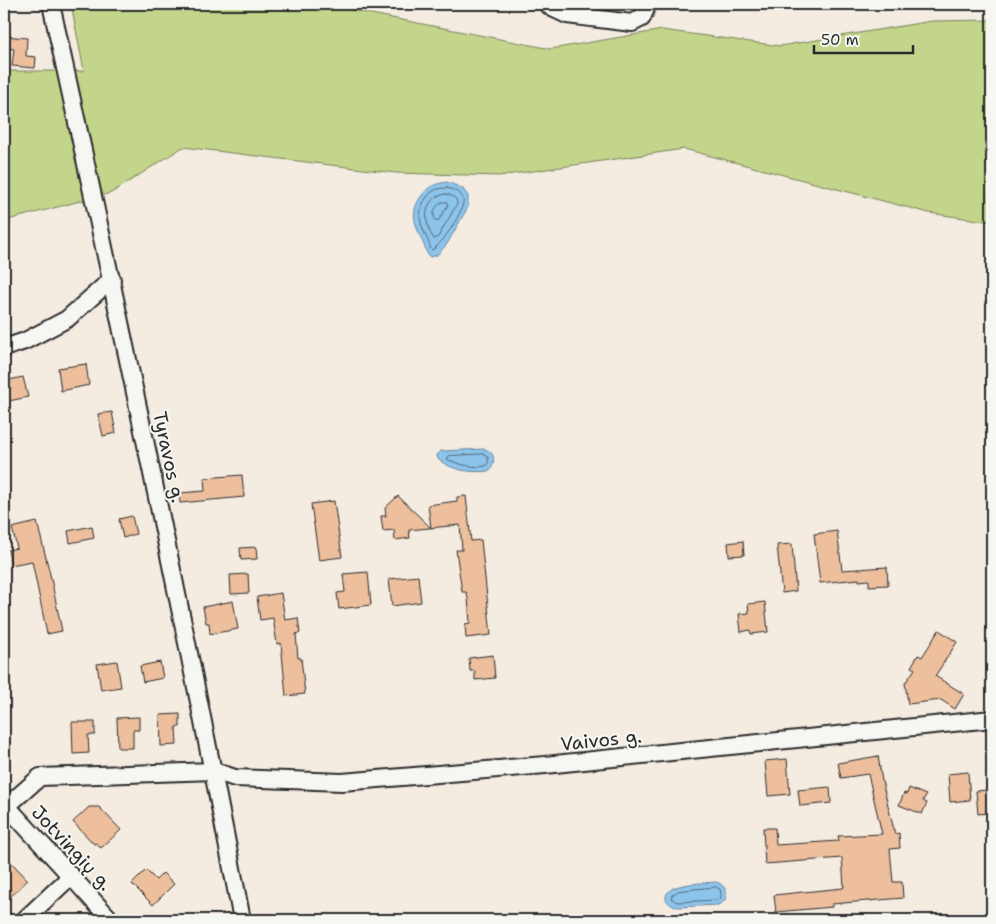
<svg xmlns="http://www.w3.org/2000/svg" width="996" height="924" font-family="'Shantell Sans',sans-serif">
<rect width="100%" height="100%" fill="#f4ebe1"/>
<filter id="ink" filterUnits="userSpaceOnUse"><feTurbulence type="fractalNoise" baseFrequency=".02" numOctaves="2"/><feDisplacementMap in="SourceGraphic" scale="10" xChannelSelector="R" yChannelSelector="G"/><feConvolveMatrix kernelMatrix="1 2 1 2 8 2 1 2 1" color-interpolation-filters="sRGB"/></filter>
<g filter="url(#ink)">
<!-- green -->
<path fill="#c2d58a" stroke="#76805a" d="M 71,4 L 320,4 L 551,49 L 662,30 L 780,46 L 932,21 L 992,20 L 992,222 L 929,213 L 684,149 L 499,176 L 396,173 L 183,147 L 111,193 L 4,221 L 4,71 L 84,71 Z"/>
<!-- water -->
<g fill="#8dc4eb" stroke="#66879e">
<path d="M 447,182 L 462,188 L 468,196 L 468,207 L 447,244 L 437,255 L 430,257 L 428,255 L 426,251 C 420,232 407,217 420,198 C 428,186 434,184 447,182 Z"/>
<path d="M 485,449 C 496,453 495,462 490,471 C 472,473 452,471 438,459 L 437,455 L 441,451 Z"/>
<path d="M 716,882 C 728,885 731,900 718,905 L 678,907 C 670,906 661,899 669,891 C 677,883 704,883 716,882 Z"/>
</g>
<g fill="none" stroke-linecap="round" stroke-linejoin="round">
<!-- shore -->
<g stroke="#526878" stroke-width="1">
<path d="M 447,188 C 454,190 461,192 463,199 C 466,209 441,246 432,250 L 431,249 C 425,230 412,217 427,197 C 432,190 438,188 447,188 Z"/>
<path d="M 446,194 C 452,196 457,197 457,204 L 438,237 L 434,239 C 423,223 422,197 446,194 Z"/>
<path d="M 442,202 L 447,202 L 448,205 L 439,220 L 436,221 C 431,214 435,206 442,202 Z"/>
<path d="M 484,454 L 488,457 L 488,463 L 486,466 C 473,468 461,465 449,460 L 447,459 L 449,456 Z"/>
<path d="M 716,887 L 720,889 L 721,894 L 721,898 L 717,900 L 678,902 L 675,901 L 671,898 L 672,895 L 678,891 Z"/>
</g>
</g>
<!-- building -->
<g fill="#edbf9d" stroke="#2b2b2b">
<path d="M 4,36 L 27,38 L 26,56 L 36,57 L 35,68 L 12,66 L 14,49 L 4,48 Z"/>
<path d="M 86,364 L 89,385 L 61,391 L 58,368 Z"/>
<path d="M 23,377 L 28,397 L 4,402 L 4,381 Z"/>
<path d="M 112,412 L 116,433 L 103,436 L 98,414 Z"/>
<path d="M 242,475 L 244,497 L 180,503 L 179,493 L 205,491 L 204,478 Z"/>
<path d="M 398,496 L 431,528 L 428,505 L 457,501 L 457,497 L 466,496 L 471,541 L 481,540 L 491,635 L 466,638 L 465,624 L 470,623 L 468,598 L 466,592 L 462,592 L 456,550 L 462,550 L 460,525 L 409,530 L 410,538 L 395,540 L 394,530 L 383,531 L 381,516 L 386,516 L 385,508 Z"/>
<path d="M 334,501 L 342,557 L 319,560 L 311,504 Z"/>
<path d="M 132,516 L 136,534 L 123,538 L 119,519 Z"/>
<path d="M 37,522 L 50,574 L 62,631 L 47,634 L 32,561 L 11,565 L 8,550 L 17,548 L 12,528 Z"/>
<path d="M 92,526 L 94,538 L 70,543 L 68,531 Z"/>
<path d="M 837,531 L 842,570 L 887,567 L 888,585 L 869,586 L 869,580 L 859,581 L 859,579 L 820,583 L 814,534 Z"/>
<path d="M 743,541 L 744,555 L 729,556 L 728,543 Z"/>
<path d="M 792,544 L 796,591 L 782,593 L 777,545 Z"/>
<path d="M 256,547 L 257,559 L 241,560 L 240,548 Z"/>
<path d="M 368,572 L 371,605 L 339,609 L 337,593 L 345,592 L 343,574 Z"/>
<path d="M 248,574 L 249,593 L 231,594 L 230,575 Z"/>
<path d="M 418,576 L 421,602 L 392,606 L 389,579 Z"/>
<path d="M 281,593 L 285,620 L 298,618 L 300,633 L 296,634 L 298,658 L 301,658 L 305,694 L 286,696 L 281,643 L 277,644 L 273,618 L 260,620 L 257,597 Z"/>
<path d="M 233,601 L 238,629 L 210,634 L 209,623 L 206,623 L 203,607 Z"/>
<path d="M 765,602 L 768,632 L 751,634 L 750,630 L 741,632 L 739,614 L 749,613 L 748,604 Z"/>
<path d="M 939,630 L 957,642 L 935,676 L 964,694 L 955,709 L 941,700 L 908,704 L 905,683 L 915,669 L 911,667 L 918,655 L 922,657 Z"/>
<path d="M 493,655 L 495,678 L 475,680 L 475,671 L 470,671 L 469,658 Z"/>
<path d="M 117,661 L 121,687 L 101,690 L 97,664 Z"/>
<path d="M 160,662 L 163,678 L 143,682 L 140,666 Z"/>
<path d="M 180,714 L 180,727 L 176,727 L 177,745 L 161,746 L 160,715 Z"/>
<path d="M 139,717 L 139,730 L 133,730 L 133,748 L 118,748 L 117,718 Z"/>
<path d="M 72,722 L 95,722 L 95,735 L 88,735 L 89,753 L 73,754 Z"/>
<path d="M 878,756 L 882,781 L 895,834 L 899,833 L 900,848 L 890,849 L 893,882 L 902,882 L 903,898 L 832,904 L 832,907 L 776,912 L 774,895 L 843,888 L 843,887 L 844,887 L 842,858 L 765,864 L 763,828 L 775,828 L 776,845 L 839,841 L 838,836 L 882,834 L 868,774 L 841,778 L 838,763 Z"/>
<path d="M 787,759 L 790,794 L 768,796 L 765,761 Z"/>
<path d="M 968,772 L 970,800 L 950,802 L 948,774 Z"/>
<path d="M 830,787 L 831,803 L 800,806 L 798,790 Z"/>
<path d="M 909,788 L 926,795 L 923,801 L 927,803 L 922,814 L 899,805 L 904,793 L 907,794 Z"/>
<path d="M 986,790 L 988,813 L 978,814 L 976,791 Z"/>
<path d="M 89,807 L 99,807 L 121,830 L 101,848 L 96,843 L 94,844 L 73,822 Z"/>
<path d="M 9,860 L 28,880 L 9,898 L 4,893 L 4,866 Z"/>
<path d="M 146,870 L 156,880 L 163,873 L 174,884 L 153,905 L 132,884 Z"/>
</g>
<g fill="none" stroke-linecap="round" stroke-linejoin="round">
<!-- minor casing -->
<g stroke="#2b2b2b" stroke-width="20">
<g id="minor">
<path d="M 51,4 C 118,308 183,614 242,920"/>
<path d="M 547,4 L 552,8 L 567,15 L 632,23 L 642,18 L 647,6 L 647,4"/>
<path d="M 4,348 L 25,341 L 67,319 L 112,279"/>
<path d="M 4,803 L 111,920"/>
<path d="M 7,806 L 40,777 L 214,771 L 235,778 L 342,782 L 545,765 L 992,719"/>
<path d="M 24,920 L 71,876"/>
</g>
</g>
<!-- minor -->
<use href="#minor" stroke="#f6f6f2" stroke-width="16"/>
</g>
</g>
<g text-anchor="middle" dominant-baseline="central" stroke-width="4" stroke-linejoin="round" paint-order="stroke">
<!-- street labels -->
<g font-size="19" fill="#2b2b2b" stroke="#f6f6f2">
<text transform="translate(169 457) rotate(78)">Tyravos g.</text>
<text transform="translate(601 740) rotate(-6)">Vaivos g.</text>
<text transform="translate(72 848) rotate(47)">Jotvingių g.</text>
</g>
</g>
<!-- margin -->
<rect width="996" height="924" fill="none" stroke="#f6f6f2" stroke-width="20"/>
<rect x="10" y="10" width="976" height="904" fill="none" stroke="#2b2b2b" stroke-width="2" filter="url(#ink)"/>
<!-- scale -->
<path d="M814 45v8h99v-8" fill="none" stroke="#2b2b2b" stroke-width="2.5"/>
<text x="821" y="45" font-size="15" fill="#2b2b2b" stroke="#f6f6f2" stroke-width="4" paint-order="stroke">50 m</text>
</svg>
